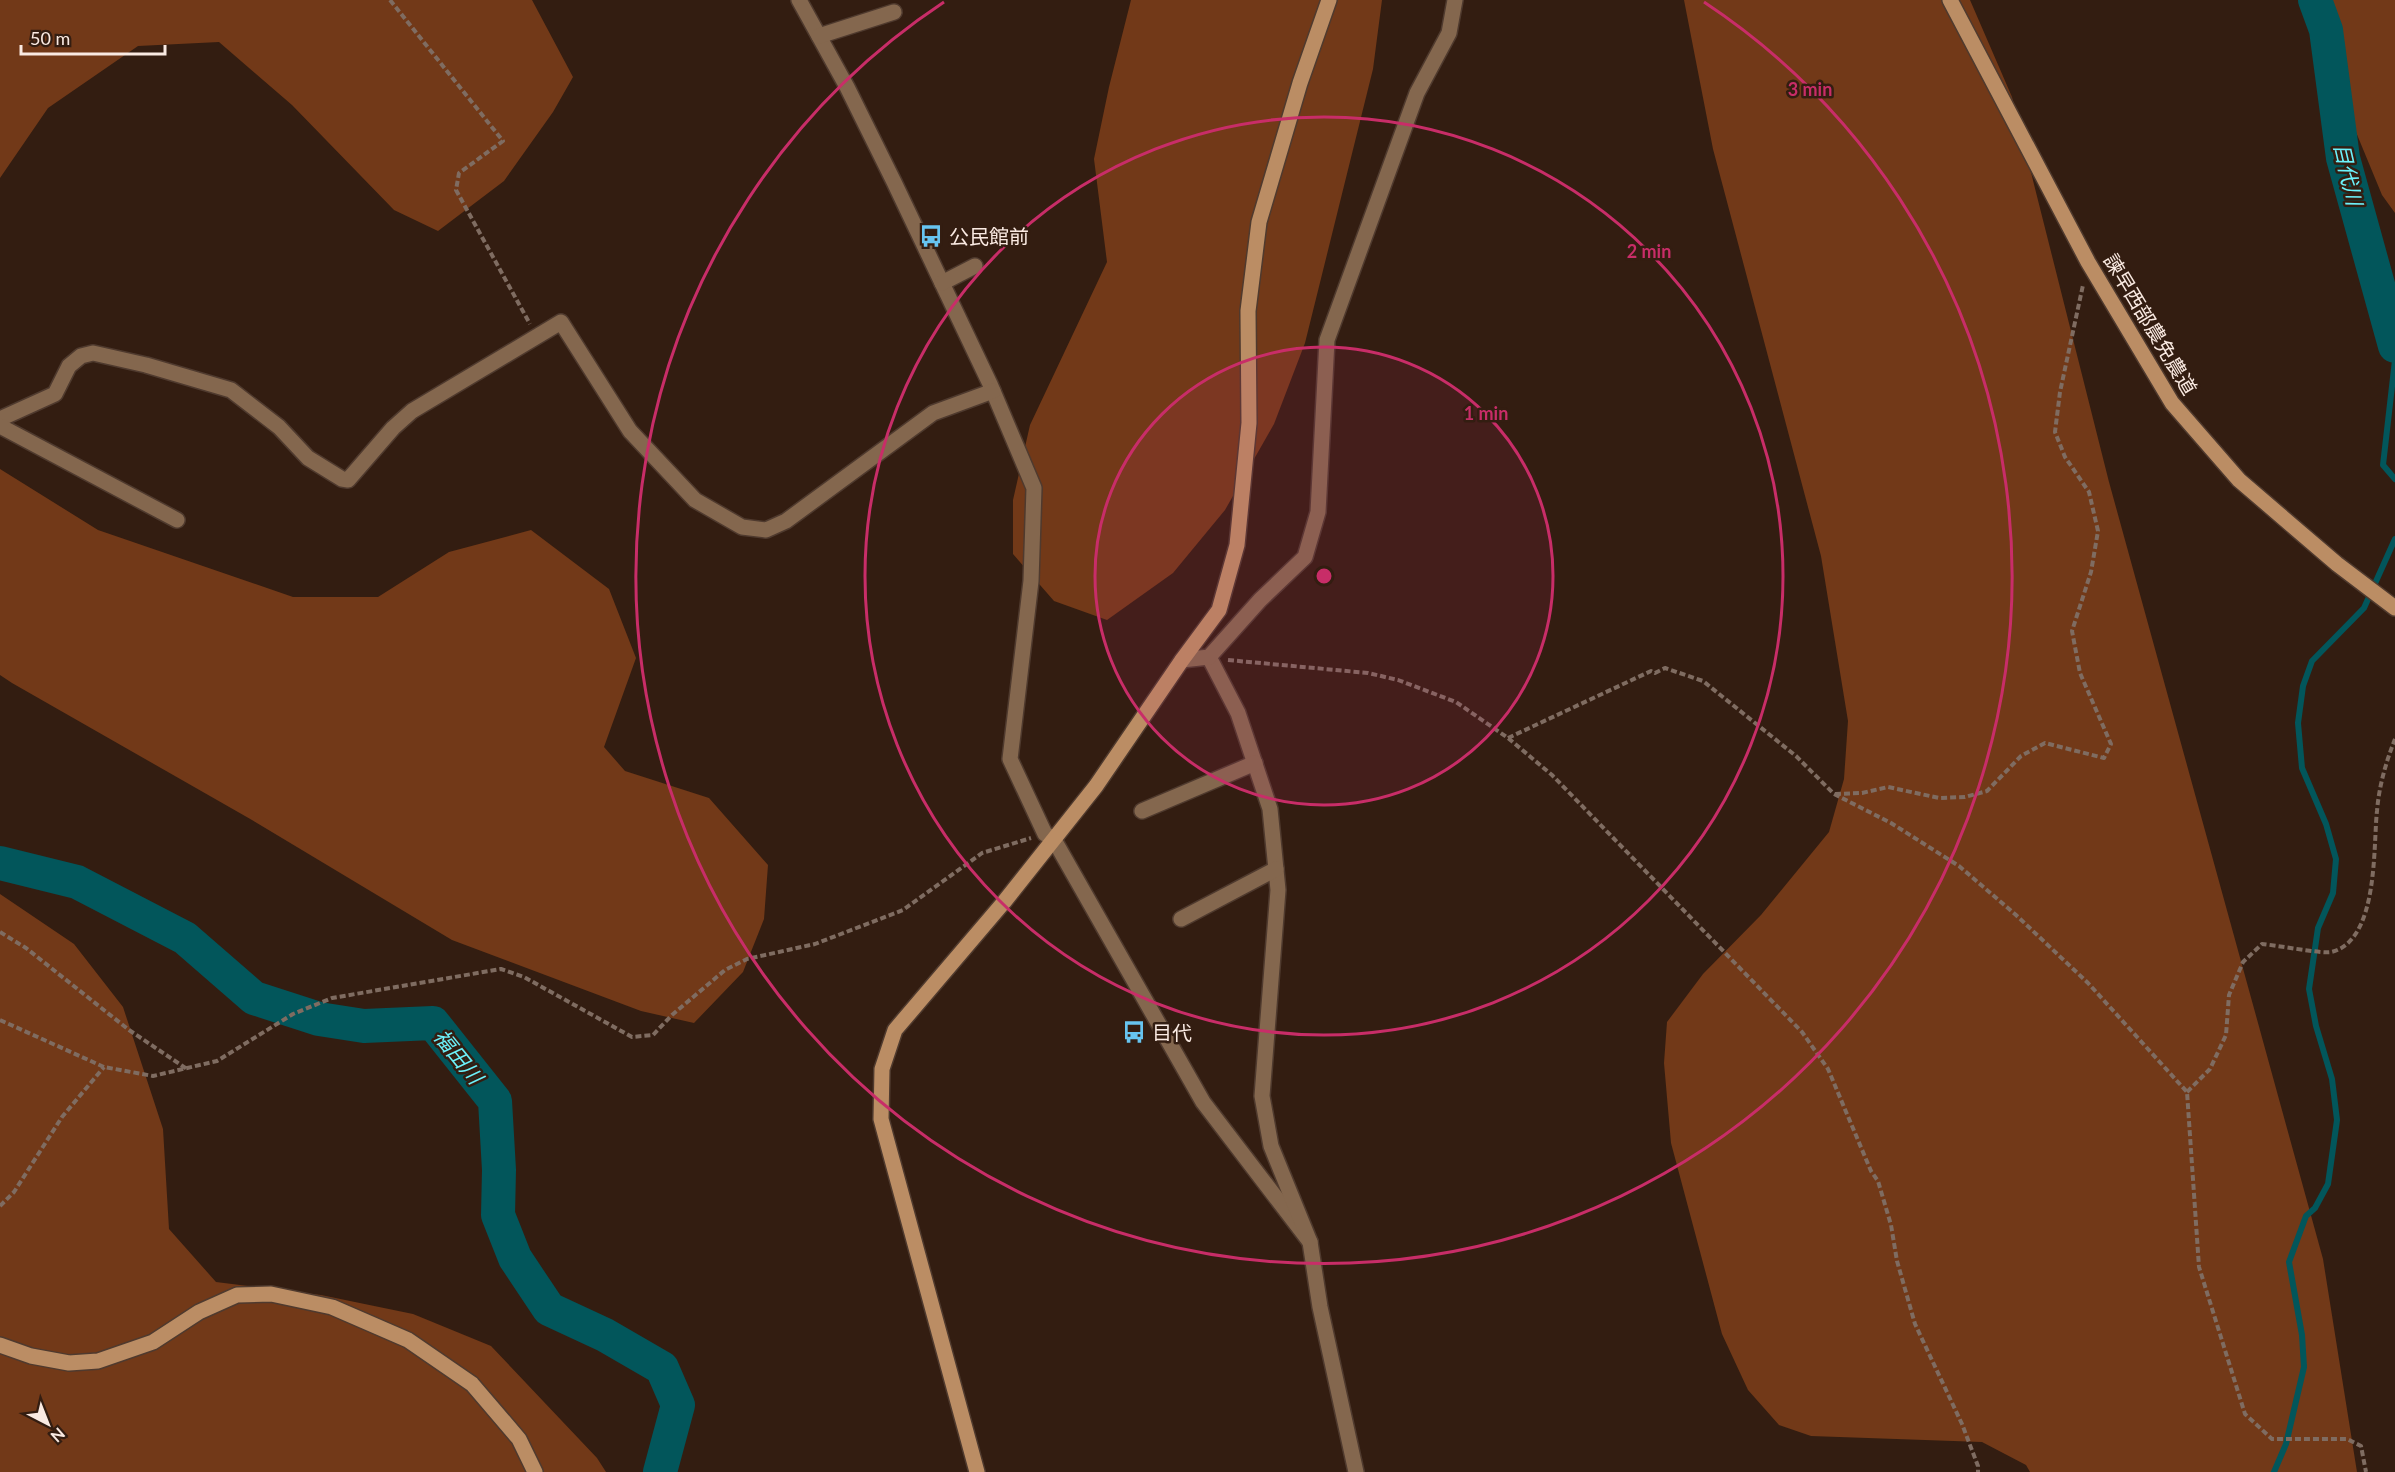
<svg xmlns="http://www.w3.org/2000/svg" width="2395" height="1472" font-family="Lato,'Noto Sans JP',sans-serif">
<rect width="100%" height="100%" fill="#331d11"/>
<!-- green -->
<g fill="#723918">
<path d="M 0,0 L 532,0 L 573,77 L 553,112 L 504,181 L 438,231 L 394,210 L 292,105 L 219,42 L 138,46 L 48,108 L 0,178 Z"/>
<path d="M 1131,0 L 1382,0 L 1373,69 L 1305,343 L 1274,424 L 1225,510 L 1173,573 L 1107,620 L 1054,601 L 1013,554 L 1013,500 L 1030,425 L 1107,262 L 1094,159 L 1109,87 Z"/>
<path d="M 1684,0 L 1970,0 L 2012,97 L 2109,482 L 2323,1259 L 2357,1472 L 2030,1472 L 2026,1465 L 1982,1442 L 1811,1436 L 1779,1425 L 1748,1390 L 1722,1334 L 1671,1143 L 1664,1063 L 1667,1022 L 1703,974 L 1761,915 L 1829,832 L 1844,779 L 1848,721 L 1821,556 L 1713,149 Z"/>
<path d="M 2298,0 L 2395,0 L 2395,213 L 2382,195 L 2327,62 Z"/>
<path d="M 0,469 L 98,530 L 293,597 L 378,597 L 449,552 L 531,530 L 609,589 L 636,658 L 604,747 L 625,771 L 709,798 L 768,865 L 764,919 L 743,972 L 694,1023 L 641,1011 L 452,940 L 252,820 L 12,683 L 0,675 Z"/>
<path d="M 0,894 L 74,944 L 123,1007 L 163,1129 L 169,1229 L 216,1282 L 321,1295 L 413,1314 L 491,1346 L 597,1458 L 606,1472 L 0,1472 Z"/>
</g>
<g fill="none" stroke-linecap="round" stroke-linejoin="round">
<!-- stream -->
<g stroke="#02565b" stroke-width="6">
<path d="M 2395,360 L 2383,465 L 2395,479"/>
<path d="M 2274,1472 L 2286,1444 L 2304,1367 L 2302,1335 L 2289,1262 L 2306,1216 L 2315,1208 L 2328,1184 L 2337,1120 L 2332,1079 L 2316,1026 L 2309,989 L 2318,928 L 2333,893 L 2336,859 L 2326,824 L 2302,768 L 2298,723 L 2303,686 L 2312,661 L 2364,608 L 2395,539"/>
</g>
<!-- river -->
<g stroke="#02565b" stroke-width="34">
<path d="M 2315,0 L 2326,30 L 2343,158 L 2395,346"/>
<path d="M 0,863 L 77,882 L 185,938 L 254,998 L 319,1019 L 364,1026 L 433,1023 L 495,1101 L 499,1170 L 498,1215 L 515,1258 L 549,1309 L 605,1335 L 662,1368 L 678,1405 L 660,1472"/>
</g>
<!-- street casing -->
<g stroke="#4f3a2e" stroke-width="18">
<g id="street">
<path d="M 799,0 L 847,87 L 894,182 L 990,384 L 1034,488 L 1031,581 L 1010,759 L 1045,834 L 1053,838 L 1203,1102 L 1310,1242"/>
<path d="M 819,36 L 894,12"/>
<path d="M 942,283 L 975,266"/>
<path d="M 0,419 L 55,394 L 69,366 L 81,356 L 93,353 L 146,365 L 231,390 L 279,427 L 308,458 L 342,479 L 348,480 L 393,428 L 412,411 L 561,322 L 630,431 L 695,500 L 742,527 L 766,530 L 786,521 L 933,413 L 993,391"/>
<path d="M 0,426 L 177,520"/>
<path d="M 1209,657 L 1238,713 L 1270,809 L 1278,890 L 1262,1096 L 1271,1146 L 1310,1242 L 1320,1307 L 1356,1472"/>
<path d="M 1182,660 L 1209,657 L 1260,600 L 1305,557 L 1318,512 L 1327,340 L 1417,93 L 1449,33 L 1455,0"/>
<path d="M 1142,811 L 1255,763"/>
<path d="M 1181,919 L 1276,869"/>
</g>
</g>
<!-- secondary casing -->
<g stroke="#4f3a2e" stroke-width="18">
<g id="secondary">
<path d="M 1950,0 L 2088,262 L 2172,403 L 2239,480 L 2337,564 L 2395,608"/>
<path d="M 0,1345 L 31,1356 L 69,1363 L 98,1361 L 153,1342 L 199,1312 L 237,1295 L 271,1294 L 332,1307 L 408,1340 L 472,1384 L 519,1439 L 535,1472"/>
<path d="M 977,1472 L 881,1119 L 882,1069 L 895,1030 L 1004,902 L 1096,786 L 1182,660 L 1219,610 L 1237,545 L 1249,423 L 1248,311 L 1259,222 L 1300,83 L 1329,0"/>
</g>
</g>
<!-- path -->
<g stroke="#7f6c61" stroke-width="4" stroke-dasharray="6 3" stroke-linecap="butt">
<path d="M 390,0 L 503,141 L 459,173 L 456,190 L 530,324"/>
<path d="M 1228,660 L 1368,673 L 1398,680 L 1456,702 L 1508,738 L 1552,775 L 1802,1032 L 1828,1069 L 1871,1171 L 1878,1181 L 1891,1225 L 1897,1261 L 1915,1324 L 1962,1424 L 1978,1466 L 1978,1472"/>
<path d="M 1508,738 L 1651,671 L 1655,673 L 1665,668 L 1703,681 L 1796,756 L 1834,794 L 1891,823 L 1959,866 L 2016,915 L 2088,983 L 2187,1092 L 2199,1267 L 2245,1414 L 2272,1439 L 2347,1439 L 2361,1446 L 2366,1472"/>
<path d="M 1835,794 L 1862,793 L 1888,787 L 1939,798 L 1965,797 L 1987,791 L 2021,756 L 2045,743 L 2104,758 L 2111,744 L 2080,673 L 2072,631 L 2091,572 L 2098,531 L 2089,492 L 2065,457 L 2055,432 L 2060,392 L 2083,285"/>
<path d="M 0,932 L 26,948 L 129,1030 L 187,1069"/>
<path d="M 0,1020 L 104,1067 L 153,1076 L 217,1061 L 293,1014 L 332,998 L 501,969 L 524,977 L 632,1037 L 653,1035 L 672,1015 L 725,970 L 747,959 L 815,944 L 903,910 L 982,853 L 1031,838"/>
<path d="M 2187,1092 L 2210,1069 L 2226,1035 L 2229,995 L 2243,962 L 2262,944 C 2275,945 2322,954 2331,952 C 2379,941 2373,846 2377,811 C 2379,786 2386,762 2395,739"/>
<path d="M 0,1206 L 14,1192 L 62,1117 L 104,1067"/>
</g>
<!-- street -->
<use href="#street" stroke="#84674e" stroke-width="15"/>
<!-- secondary -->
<use href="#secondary" stroke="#bb8d64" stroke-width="15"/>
</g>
<!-- distance rings -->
<circle cx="1324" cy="576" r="229" fill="#c82d68" fill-opacity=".12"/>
<g fill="none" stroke="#c82d68" stroke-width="3">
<circle cx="1324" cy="576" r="229"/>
<circle cx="1324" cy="576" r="459"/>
<path d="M1704 2A688 688 0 1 1 944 2"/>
</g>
<!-- icons -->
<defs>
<g id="bus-bare" transform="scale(1.8)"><path d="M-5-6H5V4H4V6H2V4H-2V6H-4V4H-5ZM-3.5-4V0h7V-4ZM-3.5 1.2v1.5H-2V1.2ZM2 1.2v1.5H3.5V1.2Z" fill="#67c4f0" stroke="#331d11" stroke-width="2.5" paint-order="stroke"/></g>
</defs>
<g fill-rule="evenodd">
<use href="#bus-bare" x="931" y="236"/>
<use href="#bus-bare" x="1134" y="1032"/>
</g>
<g text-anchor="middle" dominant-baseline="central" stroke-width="5" stroke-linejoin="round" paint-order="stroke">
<!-- poi labels -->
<g font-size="20" fill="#faeae2" stroke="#331d11" text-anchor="start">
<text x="949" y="236">公民館前</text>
<text x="1152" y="1032">目代</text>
</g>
<!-- street labels -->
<g font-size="20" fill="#faeae2" stroke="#331d11">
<text transform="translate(2151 324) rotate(59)">諫早西部農免農道</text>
</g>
<!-- water labels -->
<g font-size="21" font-style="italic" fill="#6cf2fb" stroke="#331d11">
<text transform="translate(2349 174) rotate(77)">目代川</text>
<text transform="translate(459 1056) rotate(51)">福田川</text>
</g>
</g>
<circle cx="1324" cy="576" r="9" fill="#c82d68" stroke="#331d11" stroke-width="3"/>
<g font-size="18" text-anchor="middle" font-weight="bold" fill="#c82d68" stroke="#331d11" stroke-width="5" stroke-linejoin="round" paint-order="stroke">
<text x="1810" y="96">3 min</text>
<text x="1649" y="258">2 min</text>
<text x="1486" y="420">1 min</text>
</g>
<!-- north arrow -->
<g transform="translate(48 1424) rotate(138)" stroke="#331d11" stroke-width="4.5" paint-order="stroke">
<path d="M0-4.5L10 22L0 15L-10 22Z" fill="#faeae2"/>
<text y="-9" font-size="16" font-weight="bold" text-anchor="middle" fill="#faeae2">N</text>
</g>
<!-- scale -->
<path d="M21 45v9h144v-9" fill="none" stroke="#faeae2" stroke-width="3"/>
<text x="30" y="45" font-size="18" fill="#faeae2" stroke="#331d11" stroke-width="4.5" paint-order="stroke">50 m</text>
</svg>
